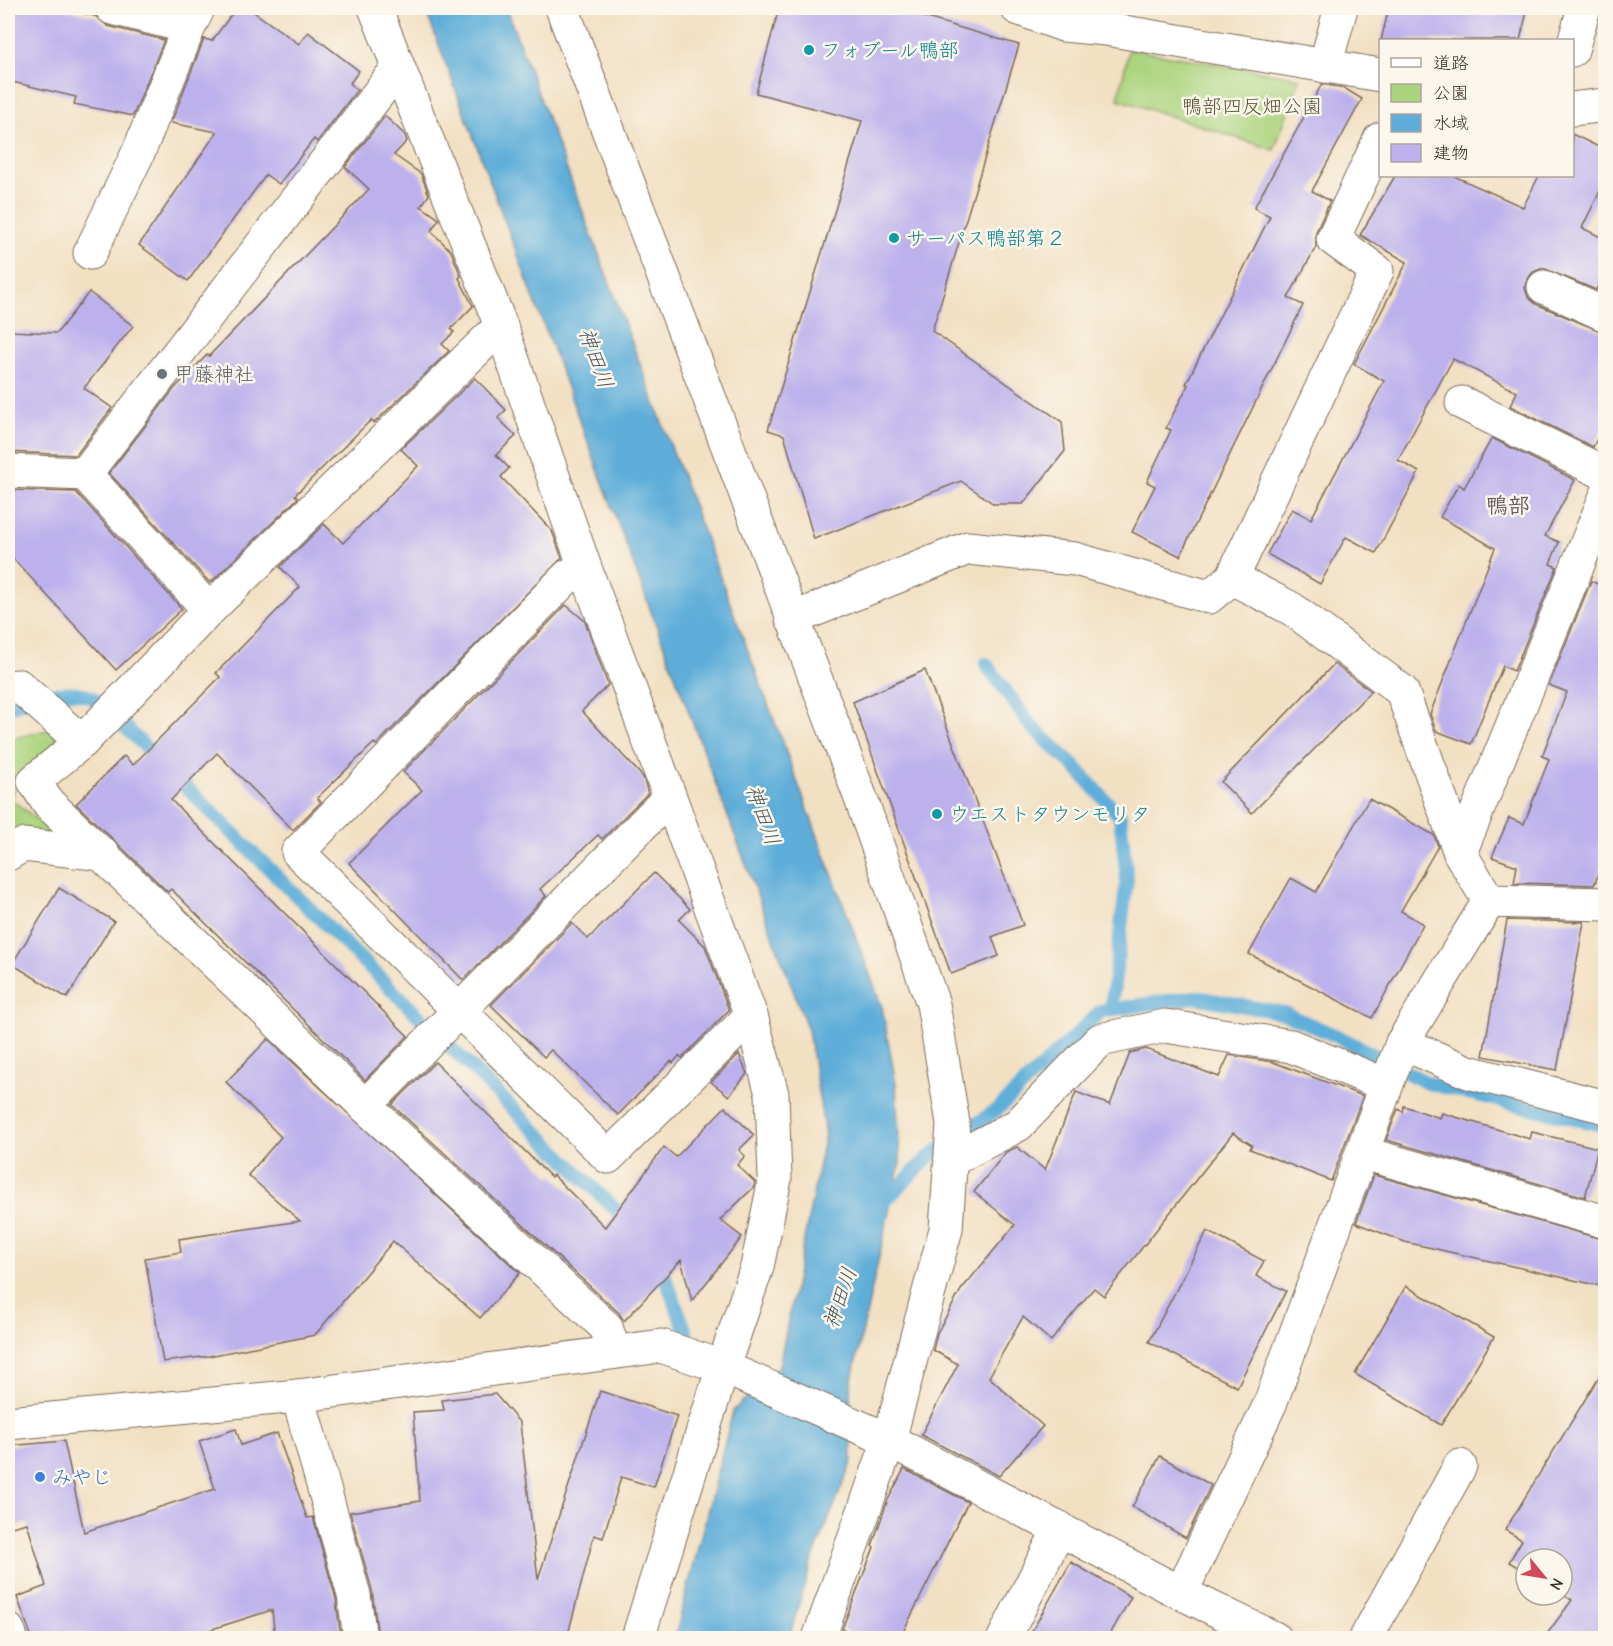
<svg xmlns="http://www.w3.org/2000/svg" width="1613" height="1646" font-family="'Comic Neue','Klee One',sans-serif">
<rect width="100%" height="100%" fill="#fbf7ec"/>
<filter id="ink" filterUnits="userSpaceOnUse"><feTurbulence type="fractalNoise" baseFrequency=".0167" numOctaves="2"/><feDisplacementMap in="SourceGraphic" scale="12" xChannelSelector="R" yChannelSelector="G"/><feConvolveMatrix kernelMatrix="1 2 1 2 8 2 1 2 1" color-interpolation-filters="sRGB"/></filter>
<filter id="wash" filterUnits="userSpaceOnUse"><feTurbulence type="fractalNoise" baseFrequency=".008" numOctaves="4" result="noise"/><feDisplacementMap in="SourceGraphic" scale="24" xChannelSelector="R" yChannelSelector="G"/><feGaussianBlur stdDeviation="1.35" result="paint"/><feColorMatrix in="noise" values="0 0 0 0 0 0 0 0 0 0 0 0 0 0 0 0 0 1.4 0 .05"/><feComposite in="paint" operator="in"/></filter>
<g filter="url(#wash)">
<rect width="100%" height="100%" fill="#f2e0c3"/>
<!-- green -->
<g fill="#abd47e" stroke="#737f4e" stroke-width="1.5">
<path d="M 1129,49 L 1300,78 L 1274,150 L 1118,99 Z"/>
<path d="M 50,729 L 58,740 L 14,784 L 12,800 L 53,832 L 8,839 L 8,740 Z"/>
</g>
<!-- water -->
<path fill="#5faed9" stroke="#4d6c7c" stroke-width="1.5" d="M 425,8 L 506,8 L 882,1007 L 896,1084 L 900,1162 L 850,1388 L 852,1461 L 811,1563 L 789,1638 L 675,1638 L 733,1411 L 779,1367 L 825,1134 L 808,1030 Z"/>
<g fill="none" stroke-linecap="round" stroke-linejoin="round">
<!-- stream -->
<g stroke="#5faed9" stroke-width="14">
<path d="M 986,664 L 1032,727 L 1074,766 L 1120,816 L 1127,879 L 1111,1009"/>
<path d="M 8,707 C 32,700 65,685 90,697 C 100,703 110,714 119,721 L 629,1223"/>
<path d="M 879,1207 L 929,1157 L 998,1109 L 1101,1011 L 1195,997 L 1284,1013 L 1341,1038 L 1427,1083 L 1606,1126"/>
<path d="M 659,1261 L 686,1332"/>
</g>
</g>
<g id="blocks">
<!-- building -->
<g fill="#bcb1ec">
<path d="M 8,8 L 59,8 L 95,16 L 108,26 L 164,40 L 133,116 L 74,104 L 76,97 L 8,81 Z"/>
<path d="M 236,8 L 248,8 L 299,44 L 308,32 L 359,71 L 350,83 L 357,90 L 317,142 L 314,139 L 279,184 L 266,175 L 188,281 L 139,245 L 217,132 L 171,123 L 204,39 L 212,41 Z"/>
<path d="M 779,8 L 893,8 L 1019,45 L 932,331 L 1062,422 L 1065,451 L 1023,504 L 994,504 L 961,481 L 814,539 L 784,435 L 768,430 L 862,121 L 756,93 Z"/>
<path d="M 1389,8 L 1528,8 L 1520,40 L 1381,40 Z"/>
<path d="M 1322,84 L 1344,88 L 1362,99 L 1312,191 L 1330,201 L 1316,232 L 1316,247 L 1288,298 L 1303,305 L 1180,556 L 1132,532 L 1155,486 L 1147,482 L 1171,430 L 1166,428 L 1188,385 L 1186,384 L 1270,216 L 1254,208 Z"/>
<path d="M 385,116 L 405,135 L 407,141 L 394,155 L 421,174 L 429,195 L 421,206 L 439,219 L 431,231 L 451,251 L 461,276 L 459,278 L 473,306 L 451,329 L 454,332 L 442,344 L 449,351 L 374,423 L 371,420 L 295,495 L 298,498 L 210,583 L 109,473 L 174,389 L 207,355 L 209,356 L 369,189 L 345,167 Z"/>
<path d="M 1572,134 L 1605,150 L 1605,181 L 1582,228 L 1605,239 L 1605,270 L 1596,290 L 1543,268 L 1533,272 L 1527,280 L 1525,288 L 1528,297 L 1536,304 L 1605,333 L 1605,423 L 1593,447 L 1510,406 L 1517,392 L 1453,359 L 1398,460 L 1419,472 L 1376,553 L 1346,537 L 1320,584 L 1267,554 L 1292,509 L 1311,519 L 1384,381 L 1354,364 L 1407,262 L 1360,235 L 1395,176 L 1454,176 L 1523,207 L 1539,176 L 1572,176 Z"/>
<path d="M 89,292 L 133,326 L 84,388 L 112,408 L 76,455 L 8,452 L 8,331 L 57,333 Z"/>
<path d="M 475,378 L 506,410 L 498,418 L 516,436 L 496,455 L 509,468 L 501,477 L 552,531 L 562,558 L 376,745 L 374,743 L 317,798 L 321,802 L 293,830 L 217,753 L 171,800 L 408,1036 L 365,1080 L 171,889 L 168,892 L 76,804 L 124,756 L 133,765 L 220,677 L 216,673 L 300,587 L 280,567 L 324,524 L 343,543 L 418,466 L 401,449 Z"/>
<path d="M 1492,438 L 1575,480 L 1545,536 L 1559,542 L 1550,564 L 1557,567 L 1514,671 L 1503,666 L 1471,744 L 1436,731 L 1430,714 L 1495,548 L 1440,517 L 1459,484 L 1464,488 Z"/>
<path d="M 8,490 L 76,492 L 182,609 L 116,670 L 8,553 Z"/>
<path d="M 1591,581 L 1605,587 L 1605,858 L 1594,885 L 1514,883 L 1517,866 L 1492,857 L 1509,818 L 1524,824 L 1549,759 L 1542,756 L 1567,692 L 1549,685 Z"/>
<path d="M 566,605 L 585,621 L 608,685 L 582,711 L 643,777 L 648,793 L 602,839 L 598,835 L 540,889 L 546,896 L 463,980 L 349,863 L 422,790 L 403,772 Z"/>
<path d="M 1334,664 L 1371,691 L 1252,813 L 1221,782 Z"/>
<path d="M 925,670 L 1023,925 L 992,937 L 999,956 L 951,974 L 853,702 Z"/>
<path d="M 1369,799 L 1434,835 L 1438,846 L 1401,911 L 1423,924 L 1372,1018 L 1249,954 L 1291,878 L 1316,892 Z"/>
<path d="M 654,873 L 690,909 L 679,920 L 705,946 L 729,1010 L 682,1058 L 679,1056 L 673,1063 L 671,1061 L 618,1115 L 551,1050 L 544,1057 L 491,1005 L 572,923 L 588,939 Z"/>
<path d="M 59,888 L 114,921 L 67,998 L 12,964 Z"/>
<path d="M 1507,920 L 1584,922 L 1557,1070 L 1483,1056 Z"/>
<path d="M 268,1039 L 520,1273 L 480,1318 L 393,1241 L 315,1335 L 209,1356 L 163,1362 L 145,1258 L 181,1252 L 179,1239 L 300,1221 L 248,1175 L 281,1137 L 226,1082 Z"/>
<path d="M 1146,1049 L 1219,1077 L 1229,1055 L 1273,1062 L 1363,1096 L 1331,1181 L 1250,1149 L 1252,1145 L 1233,1133 L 1104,1296 L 1094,1288 L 1051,1341 L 1023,1317 L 989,1377 L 1043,1426 L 999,1476 L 921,1435 L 958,1364 L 933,1350 L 937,1333 L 961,1290 L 1015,1225 L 974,1192 L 1006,1152 L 1017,1147 L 1045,1170 L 1076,1092 L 1110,1105 L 1130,1053 Z"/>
<path d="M 739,1054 L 747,1074 L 729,1096 L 711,1082 Z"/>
<path d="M 435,1062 L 551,1177 L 553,1175 L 605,1227 L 664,1147 L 676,1157 L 725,1107 L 754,1135 L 739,1150 L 745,1156 L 737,1165 L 755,1182 L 754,1187 L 720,1220 L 742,1237 L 692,1301 L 681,1260 L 624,1321 L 619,1313 L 392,1105 Z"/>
<path d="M 1404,1106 L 1440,1118 L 1442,1113 L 1530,1139 L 1532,1132 L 1598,1148 L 1585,1197 L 1386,1140 L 1398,1109 L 1403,1112 Z"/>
<path d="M 1374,1175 L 1605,1240 L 1605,1287 L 1405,1242 L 1356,1223 Z"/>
<path d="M 1207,1231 L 1264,1261 L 1256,1276 L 1286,1291 L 1237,1387 L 1149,1342 Z"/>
<path d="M 1406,1286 L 1494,1337 L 1441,1425 L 1355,1374 Z"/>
<path d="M 1605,1367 L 1605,1638 L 1544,1638 L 1572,1600 L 1562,1594 L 1562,1559 L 1526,1559 L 1526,1572 L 1509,1562 L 1522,1540 L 1505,1530 Z"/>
<path d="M 600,1391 L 677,1416 L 654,1487 L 621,1477 L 603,1538 L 594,1535 L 567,1638 L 378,1638 L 372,1590 L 350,1512 L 420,1501 L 413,1412 L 444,1410 L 442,1400 L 495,1394 L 520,1423 L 538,1579 Z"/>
<path d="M 236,1429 L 241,1445 L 277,1433 L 307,1518 L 313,1517 L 336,1599 L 341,1638 L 275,1638 L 272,1610 L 184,1638 L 32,1638 L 17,1597 L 46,1586 L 27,1523 L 8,1528 L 8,1446 L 64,1441 L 84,1532 L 215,1489 L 199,1441 Z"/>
<path d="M 1160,1456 L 1211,1485 L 1186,1538 L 1132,1507 Z"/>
<path d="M 904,1469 L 968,1502 L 900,1638 L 861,1638 L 842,1629 L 874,1547 L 872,1546 L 887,1502 Z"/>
<path d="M 1071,1562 L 1131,1597 L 1108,1638 L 1028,1638 Z"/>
</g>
</g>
</g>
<g filter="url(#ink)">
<use href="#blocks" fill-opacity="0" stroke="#7b6a58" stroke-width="1.5"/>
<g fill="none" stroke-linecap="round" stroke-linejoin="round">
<!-- minor casing -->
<g stroke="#7b6a58" stroke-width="35">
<g id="minor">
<path d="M 112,8 L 189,27 L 198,9"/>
<path d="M 375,8 L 501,326 L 585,568 L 751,1016 L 772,1094 L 775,1179 L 757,1267 L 723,1367 L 638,1638"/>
<path d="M 562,8 L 860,796 L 933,1004 L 953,1123 L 946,1229 L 889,1440 L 819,1638"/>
<path d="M 1017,8 L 1063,25 L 1106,29 L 1380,75"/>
<path d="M 1572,50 L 1584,8"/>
<path d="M 1325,66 L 1341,8"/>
<path d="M 1572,109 L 1606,105"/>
<path d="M 90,253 L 139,151 L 189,27"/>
<path d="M 1544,287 L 1606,315"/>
<path d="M 501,326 L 209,610 L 82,742 L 34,781 L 48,803 L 365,1106 L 606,1327 L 614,1352"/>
<path d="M 1462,403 L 1606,474"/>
<path d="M 8,471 L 85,474 L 209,610"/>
<path d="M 85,474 L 398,68"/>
<path d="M 585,568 L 568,576 L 298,852 L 608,1157 L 751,1016"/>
<path d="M 1232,578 L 1292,609 L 1402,691 L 1460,853 L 1489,901"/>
<path d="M 792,619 L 968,548 L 1075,559 L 1209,597 L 1232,578 L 1377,271 L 1333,239 L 1380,139"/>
<path d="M 8,687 L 19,686 L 82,742"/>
<path d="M 1460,853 L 1606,496"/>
<path d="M 8,854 L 23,845 L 103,854"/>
<path d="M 1402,1043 L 1468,1072 L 1606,1107"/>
<path d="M 365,1106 L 659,808 L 672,805"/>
<path d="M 1363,1153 L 1606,1222"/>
<path d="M 953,1159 L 1018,1125 L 1100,1040 L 1165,1026 L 1291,1046 L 1386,1085"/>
<path d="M 298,1396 L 354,1595 L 360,1638"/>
<path d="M 8,1423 L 298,1396 L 661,1346 L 723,1367 L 889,1440 L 1181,1593 L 1274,1638"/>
<path d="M 1181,1593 L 1270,1404 L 1402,1043 L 1489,901 L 1606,904"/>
<path d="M 8,1630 L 11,1638"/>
<path d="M 1004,1638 L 1060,1528"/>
<path d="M 1366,1638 L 1460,1466"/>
</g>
</g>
<!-- minor -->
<use href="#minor" stroke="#fff" stroke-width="33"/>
</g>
</g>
<!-- markers -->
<g fill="#0f9aa8" stroke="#fbf7ec" stroke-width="2">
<circle cx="809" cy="50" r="6"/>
<circle cx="894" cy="238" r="6"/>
<circle cx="937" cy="814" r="6"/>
</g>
<circle fill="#6b7280" stroke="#fbf7ec" stroke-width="2" cx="162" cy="374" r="6"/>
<circle fill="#3f7fe0" stroke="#fbf7ec" stroke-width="2" cx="40" cy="1477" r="6"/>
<g text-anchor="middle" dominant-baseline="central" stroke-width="5" stroke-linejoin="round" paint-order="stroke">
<!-- culture labels -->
<g font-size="20" fill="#0d838f" stroke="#fbf7ec" text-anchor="start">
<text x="821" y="50">フォブール鴨部</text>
<text x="906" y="238">サーパス鴨部第２</text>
<text x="949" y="814">ウエストタウンモリタ</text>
</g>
<!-- park labels -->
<g font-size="20" fill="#575436" stroke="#fbf7ec">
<text x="1252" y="106">鴨部四反畑公園</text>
</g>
<!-- worship labels -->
<g font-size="20" fill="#5b616d" stroke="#fbf7ec" text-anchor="start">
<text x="174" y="374">甲藤神社</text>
</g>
<!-- shop labels -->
<g font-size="20" fill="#366cbe" stroke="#fbf7ec" text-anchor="start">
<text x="52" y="1477">みやじ</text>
</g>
<!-- water labels -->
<g font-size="21" font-style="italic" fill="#48585f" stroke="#fbf7ec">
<text transform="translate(596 358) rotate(70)">神田川</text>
<text transform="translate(763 815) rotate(70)">神田川</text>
<text transform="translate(840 1298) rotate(-71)">神田川</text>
</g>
<!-- quarter labels -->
<g font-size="22" font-weight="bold" fill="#685966" stroke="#fbf7ec">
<text x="1508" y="506">鴨部</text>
</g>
</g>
<!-- margin -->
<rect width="1613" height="1646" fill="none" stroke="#fbf7ec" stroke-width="30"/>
<!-- legend -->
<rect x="1379" y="39" width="195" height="138" fill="#fbf7ec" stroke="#aea59a" stroke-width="1.5"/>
<rect x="1391" y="58" width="30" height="9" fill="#ffffff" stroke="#aea59a" stroke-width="1.5"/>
<text x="1433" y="69" font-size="18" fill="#3b2a1e">道路</text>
<rect x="1391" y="84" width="30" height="18" fill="#abd47e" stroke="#aea59a" stroke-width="1.5"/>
<text x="1433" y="99" font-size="18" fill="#3b2a1e">公園</text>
<rect x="1391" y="114" width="30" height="18" fill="#5faed9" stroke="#aea59a" stroke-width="1.5"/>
<text x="1433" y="129" font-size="18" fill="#3b2a1e">水域</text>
<rect x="1391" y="144" width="30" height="18" fill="#bcb1ec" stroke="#aea59a" stroke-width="1.5"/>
<text x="1433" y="159" font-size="18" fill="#3b2a1e">建物</text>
<!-- north arrow -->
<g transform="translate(1544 1577) rotate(120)"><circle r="28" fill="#fbf7ec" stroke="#aea59a" stroke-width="1.5"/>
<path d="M0-4.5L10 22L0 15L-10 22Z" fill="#d1495b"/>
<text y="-9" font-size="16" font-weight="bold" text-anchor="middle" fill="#3b2a1e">N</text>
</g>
</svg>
